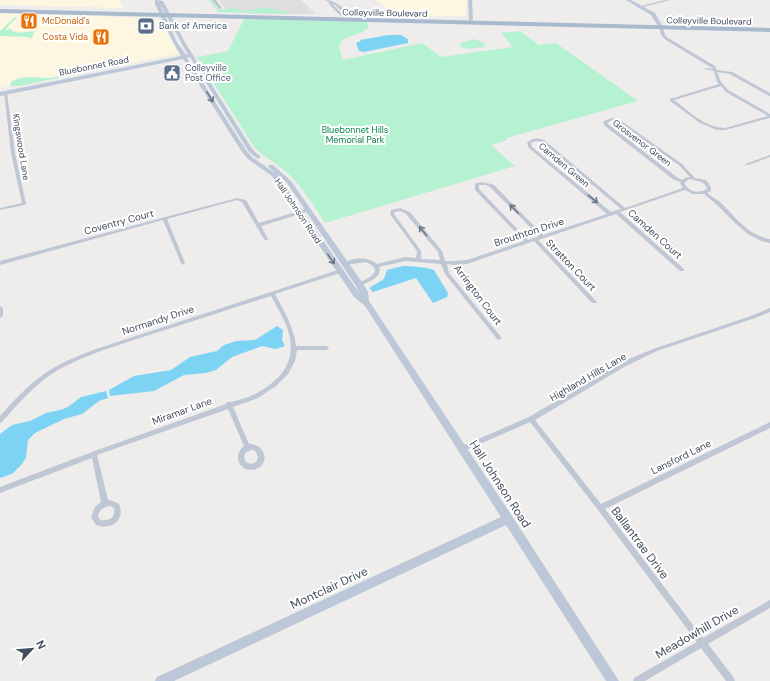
<svg xmlns="http://www.w3.org/2000/svg" width="770" height="681" font-family="'DM Sans',sans-serif">
<rect width="100%" height="100%" fill="#efecec"/>
<!-- commercial -->
<g fill="#fdf7e2">
<path d="M 0,0 L 118,0 L 124,8 L 0,5 Z"/>
<path d="M 377,0 L 467,0 L 466,16 L 393,15 Z"/>
<path d="M 0,13 L 151,18 L 160,20 L 179,54 L 0,88 Z"/>
</g>
<!-- education -->
<path fill="#e0ddde" d="M 219,0 L 301,0 L 316,14 L 256,14 L 228,12 Z"/>
<!-- green -->
<g fill="#b5f2d1">
<path d="M 209,0 L 211,0 L 219,10 L 232,8 L 245,11 L 268,7 L 278,11 L 280,10 L 292,14 L 218,12 Z"/>
<path d="M 15,17 L 18,18 L 14,20 L 5,30 L 11,29 L 12,31 L 18,32 L 17,33 L 34,31 L 33,37 L 28,39 L 29,37 L 0,36 L 0,31 Z"/>
<path d="M 244,19 L 367,22 L 369,27 C 362,36 347,34 340,43 L 339,48 L 343,60 L 422,43 L 441,57 L 513,47 L 501,33 L 520,31 L 539,45 L 556,43 L 638,101 L 506,138 L 507,140 L 491,145 L 515,166 L 325,223 C 313,205 301,184 285,171 C 275,162 264,157 255,148 L 197,57 L 228,51 Z"/>
<path d="M 474,39 L 483,42 L 485,47 L 467,49 L 460,46 L 461,43 Z"/>
<path d="M 64,75 L 66,76 L 20,86 L 10,86 L 11,82 C 21,75 37,78 48,78 C 53,78 59,76 64,75 Z"/>
</g>
<!-- water -->
<g fill="#7dd3f4">
<path d="M 388,35 L 401,35 L 408,39 L 408,43 L 364,52 L 359,51 L 356,43 L 361,41 L 360,40 Z"/>
<path d="M 403,266 C 412,266 426,267 434,270 L 448,293 L 447,297 L 433,303 L 416,278 L 373,292 L 369,288 L 384,279 L 387,270 Z"/>
<path d="M 277,326 L 283,330 L 282,340 L 285,346 L 276,349 L 262,346 L 254,349 L 232,357 L 216,370 L 206,373 L 184,375 L 154,391 L 110,396 L 109,390 L 134,376 L 171,370 L 190,357 L 217,351 L 224,345 L 236,341 L 255,340 Z"/>
<path d="M 106,391 L 108,398 L 99,401 L 82,414 L 64,419 L 35,433 L 28,440 L 26,458 L 22,464 L 12,474 L 0,478 L 0,434 L 12,425 L 30,421 L 46,413 L 60,410 L 68,407 L 81,397 Z"/>
</g>
<g fill="none" stroke-linecap="round" stroke-linejoin="round">
<!-- street -->
<g fill="#bec7d3" fill-rule="evenodd">
<path d="M 212,0 L 216,0 L 222,8 L 221,9 L 219,9 Z"/>
<path d="M 324,0 C 334,0 341,6 348,13 L 346,18 C 339,16 334,9 329,4 L 329,2 ZM 332,4 L 335,5 L 344,13 L 344,15 Z"/>
<path d="M 468,0 L 472,0 L 473,20 L 471,21 L 469,20 Z"/>
<path d="M 665,0 L 670,0 L 639,8 L 637,7 Z"/>
<path d="M 659,24 L 662,25 L 665,35 L 668,38 L 715,66 L 717,70 L 732,72 L 770,93 L 770,96 L 769,96 L 730,74 L 717,72 L 721,82 L 728,90 L 770,114 L 770,118 L 725,130 L 717,130 L 700,123 L 670,101 L 670,99 L 719,84 L 717,82 L 714,71 L 704,69 L 706,68 L 713,69 L 712,68 L 666,40 L 661,35 ZM 721,86 L 726,92 L 768,116 L 725,128 C 705,128 689,111 674,100 Z"/>
<path d="M 4,92 L 7,93 L 15,153 L 26,204 L 24,205 L 0,210 L 0,208 L 22,203 L 11,153 Z"/>
<path d="M 612,118 L 620,120 L 682,164 L 695,178 L 706,180 L 711,187 L 711,191 L 707,193 C 711,196 716,199 720,202 C 736,217 747,235 770,239 L 770,243 L 761,241 L 748,234 L 736,224 L 716,204 L 704,194 L 693,194 L 685,190 L 620,212 L 684,269 L 684,271 L 680,271 L 616,214 L 538,240 L 596,301 L 597,302 L 596,303 L 592,303 L 534,241 L 467,264 L 453,265 L 447,264 L 449,273 L 501,337 L 502,338 L 499,340 L 497,339 L 445,274 L 441,264 L 405,261 L 379,267 C 383,278 367,283 359,286 L 356,284 L 357,283 C 364,280 374,277 375,270 L 373,266 L 366,262 L 346,265 L 344,263 C 353,257 368,257 377,264 L 405,257 L 416,258 L 417,251 L 390,214 L 391,210 L 400,208 L 410,212 L 442,251 L 445,261 L 453,261 L 467,260 L 524,241 L 475,190 L 475,184 C 480,181 488,183 494,185 L 543,235 L 607,214 L 529,148 L 527,143 C 532,137 538,138 544,140 L 625,208 L 683,188 L 680,183 L 681,182 L 674,180 L 605,126 L 603,122 L 604,121 ZM 612,120 L 618,122 L 680,166 L 690,177 L 684,178 L 683,180 L 678,178 L 608,124 L 607,123 ZM 536,141 L 542,142 L 621,209 L 611,212 L 532,147 L 531,143 ZM 690,179 C 697,181 705,181 707,189 C 698,194 689,192 684,183 L 688,180 ZM 479,185 L 486,185 L 490,187 L 539,236 L 528,240 L 479,189 ZM 400,211 L 406,214 L 438,252 L 440,260 L 421,259 L 421,251 L 394,214 L 395,212 Z"/>
<path d="M 770,155 L 770,157 L 748,165 L 746,165 L 745,164 Z"/>
<path d="M 237,198 L 246,200 L 259,223 L 306,209 L 310,209 L 310,211 L 261,226 L 268,239 L 266,241 L 264,239 L 242,202 L 237,200 L 167,219 L 185,263 L 183,265 L 181,263 L 163,220 L 0,265 L 0,261 Z"/>
<path d="M 341,269 L 343,271 L 343,272 L 275,294 C 284,311 294,327 296,346 L 326,346 L 328,347 L 329,348 L 328,349 L 326,350 L 297,350 L 295,361 L 288,374 L 276,386 L 258,398 L 233,407 L 249,444 C 265,444 271,463 256,469 C 241,474 231,456 244,446 L 228,409 L 97,455 L 108,500 L 110,500 L 119,504 C 126,520 111,531 96,525 L 91,517 L 95,507 L 101,502 L 92,458 L 0,493 L 0,487 L 92,452 L 226,404 L 227,402 L 231,402 C 239,400 247,398 255,394 C 277,382 295,366 290,338 C 287,323 278,309 271,296 C 229,309 188,323 146,336 C 114,347 79,356 50,375 C 32,388 17,405 2,422 L 0,423 L 0,416 C 16,398 33,380 53,368 C 69,359 85,353 102,347 ZM 251,449 L 256,452 L 258,457 L 256,462 L 251,464 L 246,462 L 244,457 L 246,452 L 250,451 ZM 110,506 L 114,508 C 116,518 109,521 100,520 L 98,516 C 99,510 103,507 110,506 Z"/>
<path d="M 0,306 L 3,308 L 3,316 L 0,318 Z"/>
<path d="M 770,308 L 770,312 L 755,318 L 657,351 L 626,366 L 535,420 L 601,504 L 770,422 L 770,428 L 605,509 L 703,638 L 770,600 L 770,608 L 708,644 L 734,678 L 735,681 L 726,681 L 701,648 L 645,681 L 633,681 L 634,678 L 697,642 L 598,510 L 530,422 L 464,451 L 462,452 L 460,451 L 459,449 L 460,447 L 529,417 L 622,362 L 653,349 L 751,316 Z"/>
</g>
<!-- secondary -->
<g fill="#bcc8d8" fill-rule="evenodd">
<path d="M 155,0 L 163,1 L 186,44 L 244,136 L 253,150 L 261,157 L 258,159 L 249,152 L 190,57 L 187,58 L 246,150 L 252,157 L 275,173 L 268,166 L 269,165 L 273,165 L 291,181 L 362,282 L 368,292 L 369,301 L 512,516 L 619,681 L 606,681 L 506,525 L 174,681 L 155,681 L 157,677 L 501,517 L 365,306 L 354,297 L 272,176 L 248,159 L 242,152 L 183,59 L 0,96 L 0,92 L 181,56 L 173,42 L 155,4 ZM 159,2 L 188,55 L 186,55 L 177,42 ZM 277,174 L 287,183 L 356,286 L 360,294 Z"/>
<path d="M 626,0 L 631,0 L 655,13 L 662,25 L 662,26 L 658,26 L 651,15 Z"/>
</g>
<!-- primary -->
<path fill="#a9b9ce" fill-rule="evenodd" d="M 0,9 L 770,28 L 770,32 L 0,13 Z"/>
</g>
<!-- one-way arrows -->
<defs><path id="oneway-shaft" d="M-6 0H5M1.5-3L5.5 0L1.5 3" fill="none" stroke-width="1.6" stroke-linecap="round" stroke-linejoin="round"/></defs>
<g stroke="#6d7987">
<use href="#oneway-shaft" transform="translate(210 97) rotate(58)"/>
<use href="#oneway-shaft" transform="translate(331 259) rotate(55)"/>
</g>
<g stroke="#6e7885">
<use href="#oneway-shaft" transform="translate(593 199) rotate(40)"/>
<use href="#oneway-shaft" transform="translate(514 209) rotate(-134)"/>
<use href="#oneway-shaft" transform="translate(423 231) rotate(-129)"/>
</g>
<!-- icons -->
<defs>
<g id="restaurant-square" transform="scale(0.9)"><rect x="-9" y="-9" width="18" height="18" rx="4" fill="#e8710a" stroke="#fff"/><path d="M-5-6h1v4h1v-4h1v4h1v-4h1v5L-1.5 .5V6h-2V.5L-5-1ZM5-6V6H3V1.5H1.5Q1.5-4 5-6Z" fill="#fff"/></g>
<g id="bank-square" transform="scale(0.9)"><rect x="-9" y="-9" width="18" height="18" rx="4" fill="#5c6f8a" stroke="#fff"/><path d="M-6-4H6V4H-6ZM0-2.3a2.3 2.3 0 1 0 0 4.6a2.3 2.3 0 1 0 0-4.6Z" fill="#fff"/></g>
<g id="civic-square" transform="scale(0.9)"><rect x="-9" y="-9" width="18" height="18" rx="4" fill="#5c6f8a" stroke="#fff"/><path d="M-.6-6.5H3V-4.5H.6V-3L4-1V1h2V6H-6V1h2V-1L-.6-3ZM-1.2 2.5V6h2.4V2.5Z" fill="#fff"/></g>
</defs>
<g fill-rule="evenodd">
<use href="#restaurant-square" x="29" y="21"/>
<use href="#bank-square" x="146" y="26"/>
<use href="#restaurant-square" x="101" y="37"/>
<use href="#civic-square" x="172" y="73"/>
</g>
<g text-anchor="middle" dominant-baseline="central" stroke-width="4" stroke-linejoin="round" paint-order="stroke">
<!-- far-street labels -->
<g font-size="9" fill="#434e5b" stroke="#fff">
<text transform="translate(385 13) rotate(1)">Colleyville Boulevard</text>
<text transform="translate(709 21) rotate(1)">Colleyville Boulevard</text>
<text transform="translate(94 66) rotate(-11)">Bluebonnet Road</text>
<text transform="translate(642 143) rotate(37)">Grosvenor Green</text>
<text transform="translate(21 147) rotate(81)">Kingswood Lane</text>
<text transform="translate(564 165) rotate(40)">Camden Green</text>
<text transform="translate(298 211) rotate(56)">Hall Johnson Road</text>
</g>
<!-- far-food labels -->
<g font-size="9" fill="#c56008" stroke="#fff" text-anchor="start">
<text x="42" y="21">McDonald's</text>
<text x="88" y="37" text-anchor="end">Costa Vida</text>
</g>
<!-- far-service labels -->
<g font-size="9" fill="#4e5e75" stroke="#fff" text-anchor="start">
<text x="159" y="26">Bank of America</text>
<text x="185" y="68">Colleyville<tspan x="185" dy="10">Post Office</tspan></text>
</g>
<!-- far-park labels -->
<g font-size="9" fill="#0e8250" stroke="#fff">
<text x="355" y="130">Bluebonnet Hills<tspan x="355" dy="10">Memorial Park</tspan></text>
</g>
<!-- street labels -->
<g font-size="10" fill="#434e5b" stroke="#fff">
<text transform="translate(119 222) rotate(-15)">Coventry Court</text>
<text transform="translate(529 232) rotate(-18)">Brouthton Drive</text>
<text transform="translate(655 234) rotate(42)">Camden Court</text>
<text transform="translate(571 265) rotate(46)">Stratton Court</text>
<text transform="translate(478 295) rotate(53)">Arrington Court</text>
<text transform="translate(158 320) rotate(-18)">Normandy Drive</text>
<text transform="translate(588 377) rotate(-30)">Highland Hills Lane</text>
<text transform="translate(182 411) rotate(-20)">Miramar Lane</text>
<text transform="translate(681 457) rotate(-26)">Lansford Lane</text>
</g>
<!-- near-street labels -->
<g font-size="12" fill="#434e5b" stroke="#fff">
<text transform="translate(500 484) rotate(57)">Hall Johnson Road</text>
<text transform="translate(640 543) rotate(53)">Ballantrae Drive</text>
<text transform="translate(329 588) rotate(-25)">Montclair Drive</text>
<text transform="translate(697 632) rotate(-30)">Meadowhill Drive</text>
</g>
</g>
<!-- north arrow -->
<g transform="translate(32 649) rotate(64)" stroke="#ffffff" stroke-width="3" paint-order="stroke">
<path d="M0-3L7 15L0 10L-7 15Z" fill="#434e5b"/>
<text y="-6" font-size="11" font-weight="bold" text-anchor="middle" fill="#434e5b">N</text>
</g>
</svg>
